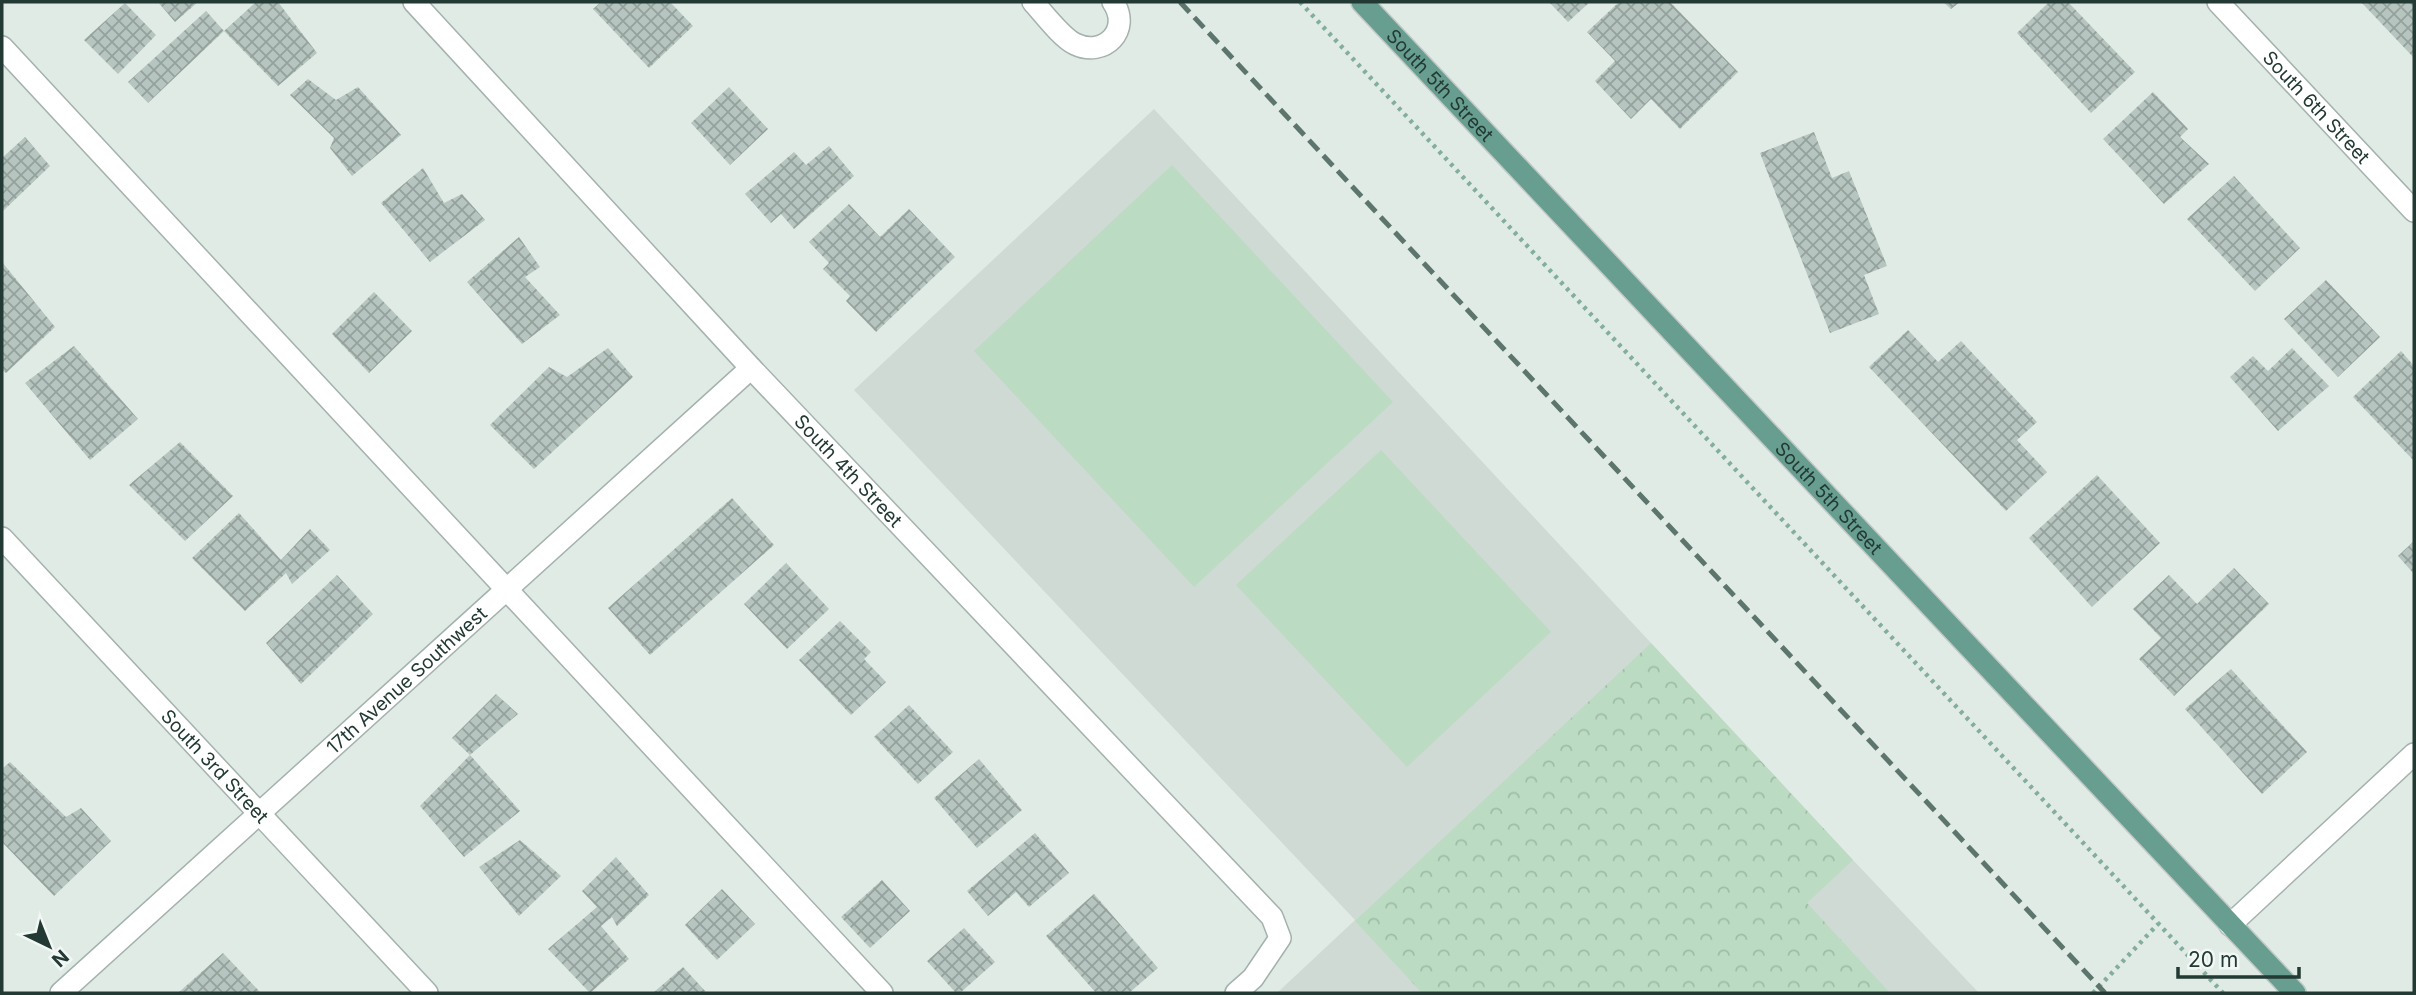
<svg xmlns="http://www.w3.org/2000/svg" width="2416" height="995" font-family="Inter,sans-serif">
<defs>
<pattern id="park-crowns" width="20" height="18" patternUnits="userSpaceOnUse" patternTransform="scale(1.75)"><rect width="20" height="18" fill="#bbdbc2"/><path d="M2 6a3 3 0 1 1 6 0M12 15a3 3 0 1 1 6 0" fill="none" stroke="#a0bda7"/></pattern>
<pattern id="building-cross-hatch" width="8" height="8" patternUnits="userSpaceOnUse" patternTransform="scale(1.75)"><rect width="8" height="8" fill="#b6c5bf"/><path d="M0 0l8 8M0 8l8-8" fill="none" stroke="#94a19c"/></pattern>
</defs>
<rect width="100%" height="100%" fill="#e1ebe6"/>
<!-- built -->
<path fill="#cfdad5" d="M 1154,109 L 1853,860 L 1979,993 L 1277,993 L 1355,920 L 854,390 Z"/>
<!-- park -->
<path fill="url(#park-crowns)" d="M 1651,643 L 1853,860 L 1807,903 L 1890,993 L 1422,993 L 1355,921 Z"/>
<!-- garden -->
<g fill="#bbdbc2">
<path d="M 1172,165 L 1393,402 L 1194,587 L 974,351 Z"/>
<path d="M 1381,450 L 1551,632 L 1407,767 L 1236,585 Z"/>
</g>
<!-- building -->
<g fill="url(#building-cross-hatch)">
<path d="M 158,2 L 198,2 L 175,22 Z"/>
<path d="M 256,2 L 278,2 L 317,53 L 278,86 L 224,31 Z"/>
<path d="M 601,2 L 670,2 L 693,26 L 649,68 L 593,9 Z"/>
<path d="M 1549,2 L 1590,2 L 1568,22 Z"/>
<path d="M 1619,2 L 1670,2 L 1738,72 L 1680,129 L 1651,99 L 1631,119 L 1595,81 L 1615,61 L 1587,32 Z"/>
<path d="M 1943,2 L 1960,2 L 1951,9 Z"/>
<path d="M 2049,2 L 2068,2 L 2135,72 L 2091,113 L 2017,33 Z"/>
<path d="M 2361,2 L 2414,2 L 2414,58 Z"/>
<path d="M 125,3 L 156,35 L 118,74 L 84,40 Z"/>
<path d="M 206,11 L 224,31 L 148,103 L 128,82 Z"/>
<path d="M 308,79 L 336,100 L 358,87 L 401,135 L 352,176 L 330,148 L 334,138 L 290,95 Z"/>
<path d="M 729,87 L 768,129 L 730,165 L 691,123 Z"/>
<path d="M 2153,92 L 2188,129 L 2180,137 L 2209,164 L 2164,204 L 2103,139 Z"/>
<path d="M 1814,132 L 1832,178 L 1849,171 L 1887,266 L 1864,275 L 1879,314 L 1830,333 L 1760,153 Z"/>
<path d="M 25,137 L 50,166 L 2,212 L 2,158 Z"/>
<path d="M 829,146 L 854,176 L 794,229 L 781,214 L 771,223 L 745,194 L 794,152 L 806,165 Z"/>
<path d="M 423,168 L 444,203 L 462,194 L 485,220 L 430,262 L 381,203 Z"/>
<path d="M 2234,176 L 2300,248 L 2255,291 L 2187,219 Z"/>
<path d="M 849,204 L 880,237 L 909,209 L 955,257 L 876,332 L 846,301 L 850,296 L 823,269 L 829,263 L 809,242 Z"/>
<path d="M 519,237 L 540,267 L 525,277 L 560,315 L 522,344 L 467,282 Z"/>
<path d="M 2,262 L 55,327 L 6,373 L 2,370 Z"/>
<path d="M 2326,280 L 2380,337 L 2338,377 L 2284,319 Z"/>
<path d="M 374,292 L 412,331 L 369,373 L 332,334 Z"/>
<path d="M 1908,330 L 1938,362 L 1961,341 L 2037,422 L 2017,440 L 2047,472 L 2006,511 L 1869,367 Z"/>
<path d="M 74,346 L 138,419 L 90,460 L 25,383 Z"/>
<path d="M 608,348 L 633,377 L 534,469 L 490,425 L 549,367 L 567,377 Z"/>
<path d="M 2292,348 L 2329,386 L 2278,431 L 2230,377 L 2253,356 L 2268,371 Z"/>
<path d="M 2401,351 L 2414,366 L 2414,461 L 2353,397 Z"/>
<path d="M 180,442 L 233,496 L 185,541 L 129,485 Z"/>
<path d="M 2097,475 L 2160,543 L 2092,607 L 2029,538 Z"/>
<path d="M 732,498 L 774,545 L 650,655 L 608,608 Z"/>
<path d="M 239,513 L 281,560 L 310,529 L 330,550 L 292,584 L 286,573 L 245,611 L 192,558 Z"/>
<path d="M 2414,541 L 2414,574 L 2398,556 Z"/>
<path d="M 786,563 L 829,609 L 787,649 L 744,604 Z"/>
<path d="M 2234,568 L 2269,604 L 2174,696 L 2139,659 L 2161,638 L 2133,609 L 2169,575 L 2197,604 Z"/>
<path d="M 337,575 L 373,614 L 301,684 L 266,643 Z"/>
<path d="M 840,621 L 871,652 L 864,659 L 886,682 L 851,715 L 799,660 Z"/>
<path d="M 2231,669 L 2307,752 L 2262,794 L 2185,709 Z"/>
<path d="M 496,694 L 518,714 L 470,755 L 520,811 L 464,857 L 420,806 L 470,755 L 452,738 Z"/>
<path d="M 909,705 L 953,752 L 918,784 L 874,737 Z"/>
<path d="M 979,759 L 1022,810 L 977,848 L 934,798 Z"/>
<path d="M 10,762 L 66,817 L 81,808 L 111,841 L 54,896 L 2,842 L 2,769 Z"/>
<path d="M 1035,833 L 1069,873 L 1029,907 L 1016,892 L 988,916 L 967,891 Z"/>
<path d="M 520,840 L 561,876 L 519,916 L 479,867 Z"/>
<path d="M 616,857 L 649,895 L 617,926 L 612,917 L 601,926 L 629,959 L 590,993 L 548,949 L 597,907 L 582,891 Z"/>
<path d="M 882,880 L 910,911 L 870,948 L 841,917 Z"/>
<path d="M 722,889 L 755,924 L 717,960 L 685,925 Z"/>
<path d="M 1094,894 L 1158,968 L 1129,993 L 1096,993 L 1046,936 Z"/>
<path d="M 964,928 L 995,962 L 960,993 L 956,993 L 927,961 Z"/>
<path d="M 223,953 L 261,993 L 178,993 Z"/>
<path d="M 683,967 L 707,993 L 653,993 Z"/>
</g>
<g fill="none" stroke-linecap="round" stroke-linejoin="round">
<!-- minor casing -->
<g stroke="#a4b2ad" stroke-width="24">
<g id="minor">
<path id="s1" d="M 414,2 L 751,368 L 1272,917 L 1280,938 L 1253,978 L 1236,993"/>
<path d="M 1033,2 C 1043,13 1062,38 1075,44 C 1104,58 1132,30 1113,2"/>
<path id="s2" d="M 2218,2 L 2414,211"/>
<path d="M 2,47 L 882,993"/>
<path id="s3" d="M 2,538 L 427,993"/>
<path d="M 2230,925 L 2414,754"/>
<path id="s4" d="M 61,993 L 751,368"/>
</g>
</g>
<!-- major casing -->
<g stroke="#c1c8c6" stroke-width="24">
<g id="major">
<path id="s5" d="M 1362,2 L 2295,993"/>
</g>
</g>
<!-- path -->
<g stroke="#83ad9e" stroke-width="4.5" stroke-dasharray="3.5 5" stroke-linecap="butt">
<path d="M 1300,2 L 2223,993"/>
<path d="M 2093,993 L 2158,924"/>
</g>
<!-- minor -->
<use href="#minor" stroke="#fff" stroke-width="21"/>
<!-- major -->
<use href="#major" stroke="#679e8f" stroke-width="21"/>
<!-- rail -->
<path stroke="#5c766e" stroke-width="5" stroke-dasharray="14 7" stroke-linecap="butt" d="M 1180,2 L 2105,993"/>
</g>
<g text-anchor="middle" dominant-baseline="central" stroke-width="5" stroke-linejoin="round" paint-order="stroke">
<!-- street labels -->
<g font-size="19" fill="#223a33" stroke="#f1f7f4">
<text stroke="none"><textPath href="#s5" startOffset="114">South 5th Street</textPath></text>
<text stroke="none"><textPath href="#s2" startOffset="144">South 6th Street</textPath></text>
<text stroke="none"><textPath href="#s1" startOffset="639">South 4th Street</textPath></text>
<text stroke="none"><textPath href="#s5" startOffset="681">South 5th Street</textPath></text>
<text stroke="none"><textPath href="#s4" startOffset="466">17th Avenue Southwest</textPath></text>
<text stroke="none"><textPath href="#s3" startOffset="312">South 3rd Street</textPath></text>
</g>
</g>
<!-- border -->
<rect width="2416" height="995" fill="none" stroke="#223a33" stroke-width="7"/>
<!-- north arrow -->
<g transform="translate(49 946) rotate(137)" stroke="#f1f7f4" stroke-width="5" paint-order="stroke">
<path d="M0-5L12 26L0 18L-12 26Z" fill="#223a33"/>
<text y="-10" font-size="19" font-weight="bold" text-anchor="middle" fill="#223a33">N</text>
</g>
<!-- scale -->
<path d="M2178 967v10h121v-10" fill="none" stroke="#223a33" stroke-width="3.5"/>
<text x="2188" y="967" font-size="21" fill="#223a33" stroke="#f1f7f4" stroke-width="5" paint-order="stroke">20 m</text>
</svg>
